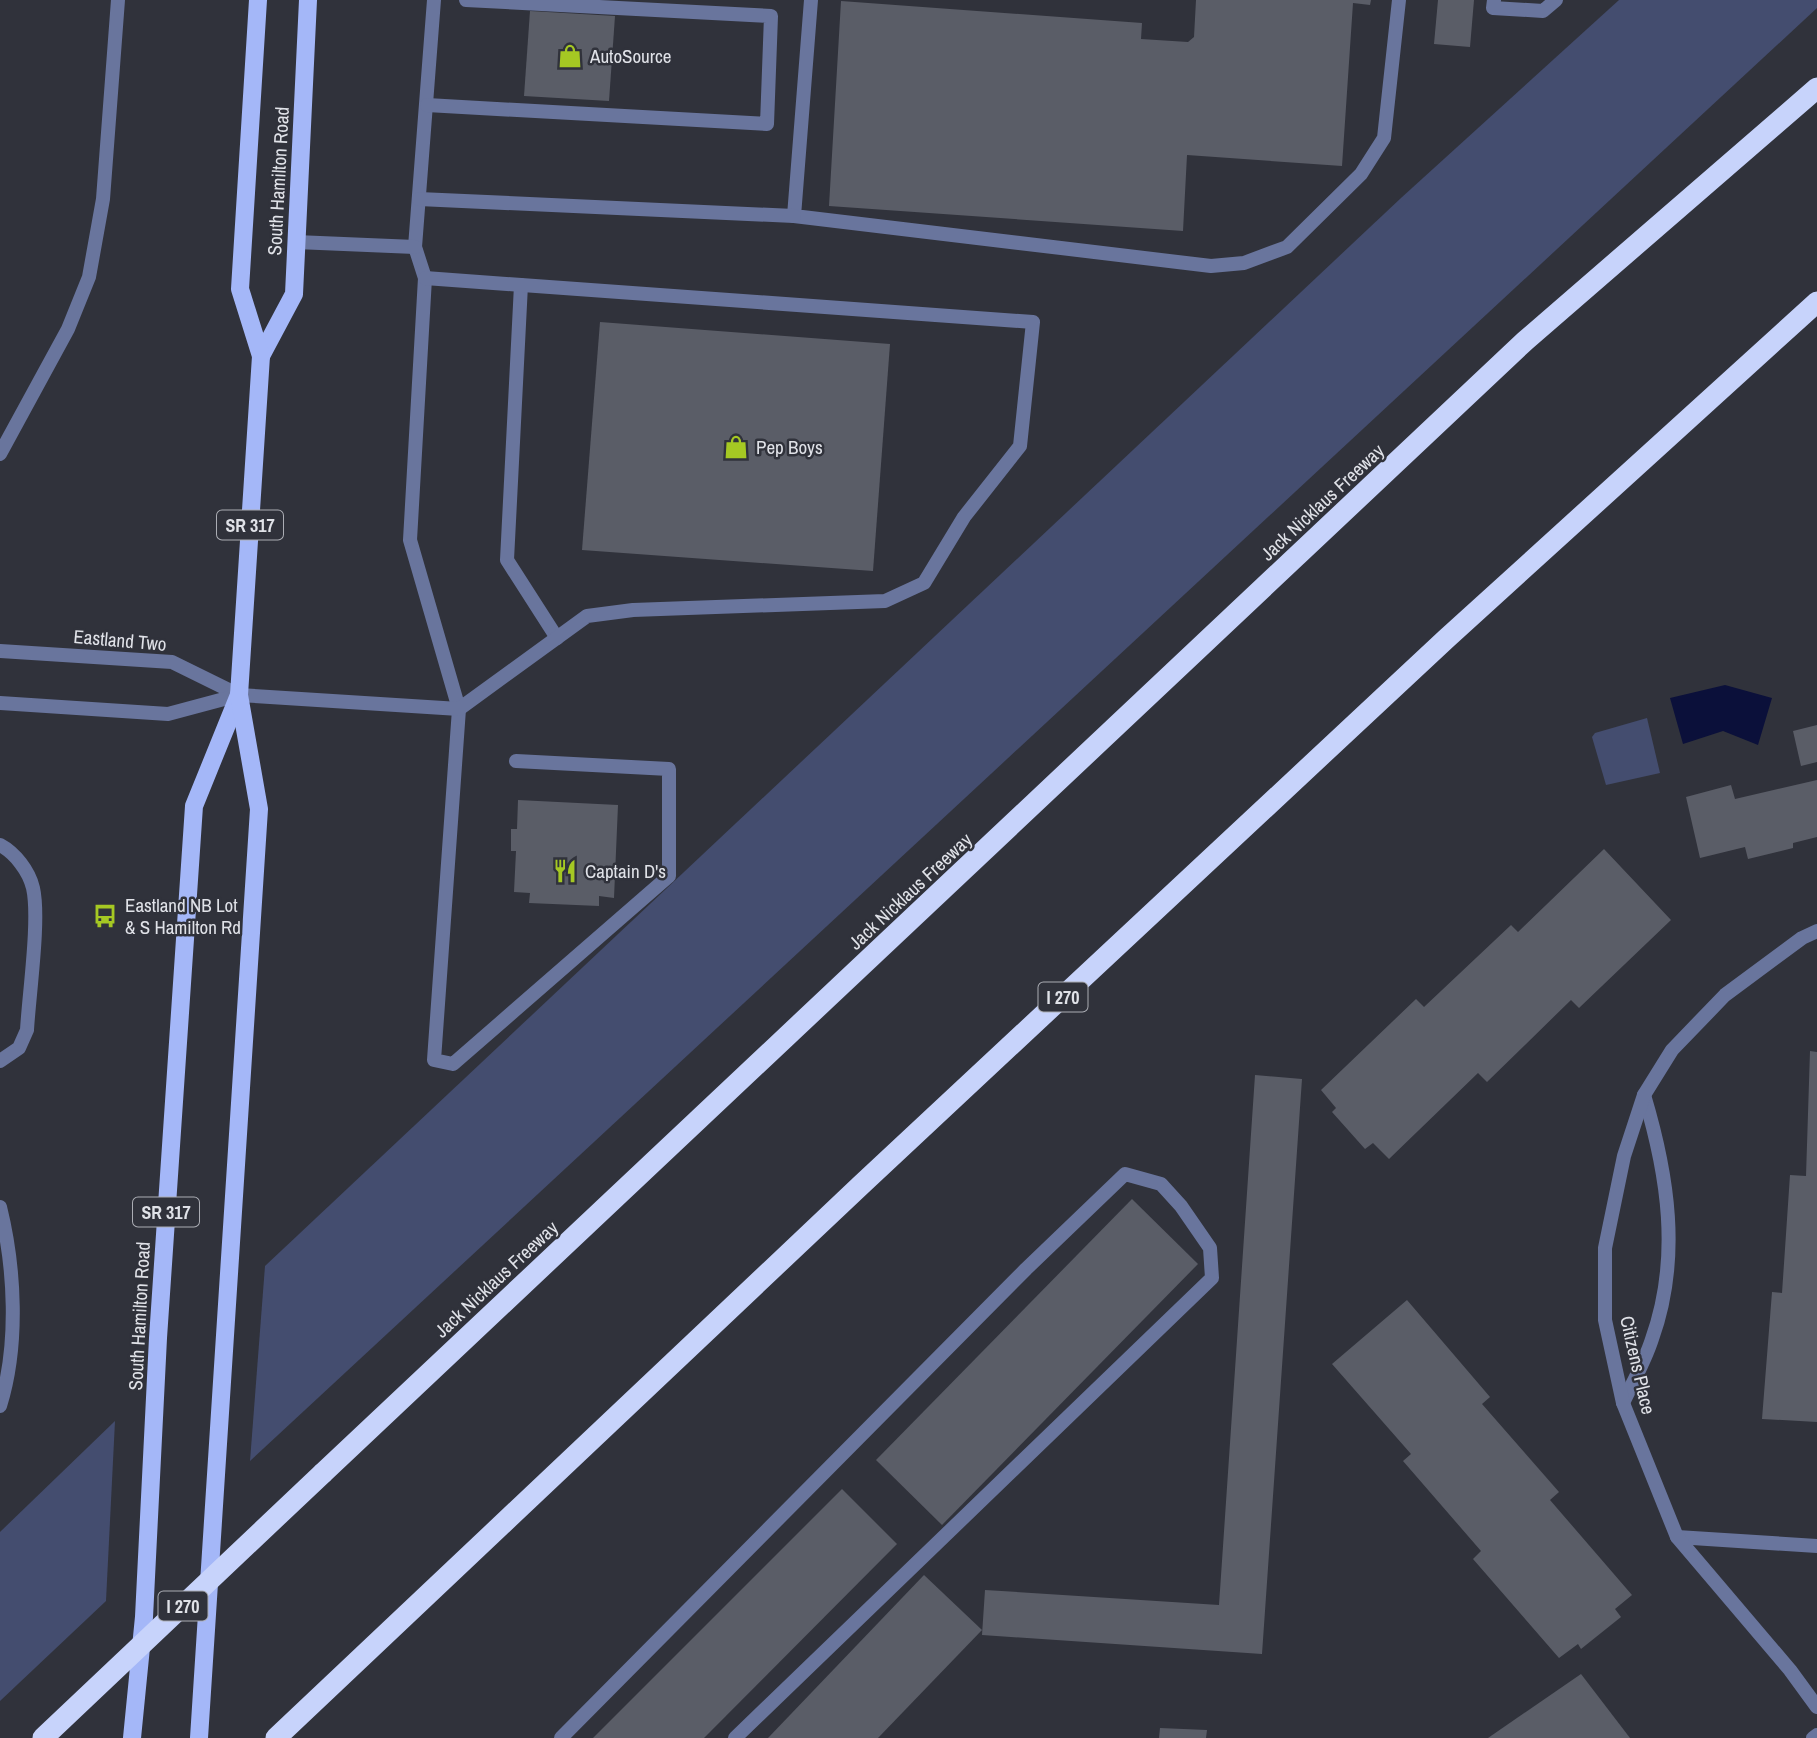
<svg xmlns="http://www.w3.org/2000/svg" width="1817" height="1738" font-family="'Archivo Narrow',sans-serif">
<rect width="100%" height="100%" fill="#30323b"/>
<!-- green -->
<g fill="#444d6f">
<path d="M 1619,0 L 1817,0 L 1817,8 L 250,1461 L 265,1266 L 1401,198 Z"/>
<path d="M 1647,718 L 1660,773 L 1606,785 L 1592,737 L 1595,733 Z"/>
<path d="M 115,1421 L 106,1601 L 0,1701 L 0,1532 Z"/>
</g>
<!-- water -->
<path fill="#0b103a" d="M 1725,685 L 1772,698 L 1758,745 L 1723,731 L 1683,744 L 1670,698 Z"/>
<!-- building -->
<g fill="#5a5d67">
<path d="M 1196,0 L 1371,0 L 1370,5 L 1353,3 L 1342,166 L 1187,155 L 1183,231 L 829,206 L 841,1 L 1142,23 L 1141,39 L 1188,42 L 1194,37 Z"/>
<path d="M 1438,0 L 1474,0 L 1470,47 L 1434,44 Z"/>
<path d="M 530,11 L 615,16 L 609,101 L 524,96 Z"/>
<path d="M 600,322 L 890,344 L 873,571 L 582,550 Z"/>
<path d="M 1817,725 L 1817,762 L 1801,766 L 1793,731 Z"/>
<path d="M 1817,780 L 1817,837 L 1793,843 L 1793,848 L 1748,859 L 1745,847 L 1700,858 L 1686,797 L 1731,785 L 1735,799 Z"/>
<path d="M 518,800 L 618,805 L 614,898 L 599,896 L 599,906 L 529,903 L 530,893 L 514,892 L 516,851 L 511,851 L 511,829 L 517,829 Z"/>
<path d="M 1604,849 L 1671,920 L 1579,1008 L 1571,1000 L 1487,1082 L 1478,1073 L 1389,1159 L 1373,1143 L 1365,1149 L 1332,1112 L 1336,1108 L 1321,1090 L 1416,999 L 1424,1007 L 1511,925 L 1518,932 Z"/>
<path d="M 1810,1051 L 1817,1052 L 1817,1422 L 1762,1419 L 1772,1292 L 1782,1293 L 1790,1175 L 1806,1176 Z"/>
<path d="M 1255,1075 L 1302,1079 L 1262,1654 L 982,1635 L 985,1590 L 1219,1605 Z"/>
<path d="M 1132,1199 L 1198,1264 L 942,1525 L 876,1460 Z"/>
<path d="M 1407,1300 L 1490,1397 L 1482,1404 L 1559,1492 L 1550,1500 L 1632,1595 L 1615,1609 L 1621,1617 L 1581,1649 L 1578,1644 L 1559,1658 L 1473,1559 L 1481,1551 L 1403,1461 L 1411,1454 L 1332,1364 Z"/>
<path d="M 842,1489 L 897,1544 L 704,1738 L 593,1738 Z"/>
<path d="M 924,1575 L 982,1630 L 878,1738 L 768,1738 Z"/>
<path d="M 1581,1674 L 1630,1738 L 1488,1738 Z"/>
<path d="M 1160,1728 L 1207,1730 L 1206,1738 L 1159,1738 Z"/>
</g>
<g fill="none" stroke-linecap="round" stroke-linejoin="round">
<!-- lane -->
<g stroke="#69759d" stroke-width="14">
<path d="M 434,0 L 415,247 L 425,278 L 410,540 L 459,709 L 434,1060 L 453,1064 L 669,876 L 669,769 L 516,761"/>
<path d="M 811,0 L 794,216 L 1211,266 L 1244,263 L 1287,247 L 1361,174 L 1384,138 L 1399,0"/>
<path d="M 1494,0 L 1493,8 L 1543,11 L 1556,0"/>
<path d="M 427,105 L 767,124 L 771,16 L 466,0"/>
<path d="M 419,199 L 794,216"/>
<path d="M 296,242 L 415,247"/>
<path d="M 521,285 L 507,560 L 557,638"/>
<path d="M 239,695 L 459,709 L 587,616 L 633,610 L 885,601 L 924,583 L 964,517 L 1020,446 L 1033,322 L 425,278"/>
<path d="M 1623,1403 C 1633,1382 1645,1361 1652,1339 C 1681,1258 1668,1175 1644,1095"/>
<path d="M 1677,1537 L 1817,1546"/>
<path d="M 561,1738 L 1026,1269 L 1125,1174 L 1161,1184 L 1181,1206 L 1210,1248 L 1212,1278 L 735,1738"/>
</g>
<!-- street -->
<g stroke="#69759d" stroke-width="14">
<path d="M 0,454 L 68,329 L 89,277 L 103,199 L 118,0"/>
<path d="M 0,651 L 172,662 L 239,695"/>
<path d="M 0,703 L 168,714 L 239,695"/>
<path d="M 0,845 C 15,853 29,871 33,888 C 40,919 29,994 27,1030 L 19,1048 L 0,1061"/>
<path d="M 1817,931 L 1802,938 L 1725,995 L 1672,1050 L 1644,1095 L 1624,1156 L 1605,1248 L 1605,1320 L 1623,1403 L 1677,1537 L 1790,1670 L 1817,1707"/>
<path d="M 0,1207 C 15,1268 19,1345 0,1406"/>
<path d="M 1813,1738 L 1817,1735"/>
</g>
<!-- primary -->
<g stroke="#a4b7f8" stroke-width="18">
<path d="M 261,356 L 294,294 L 308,0"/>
<path d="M 132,1738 L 144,1617 L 158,1338 L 194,806 L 239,695"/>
<path d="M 199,1738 L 259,809 L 239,695 L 261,356 L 240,289 L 258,0"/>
</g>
<!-- highway -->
<g stroke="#c7d3fb" stroke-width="21">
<path d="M 323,1473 L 1525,341 L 1817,88"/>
<path d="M 276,1738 L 861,1185 L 1446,639 L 1817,302"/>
</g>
<!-- highway-bridge -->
<path stroke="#c7d3fb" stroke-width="21" d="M 43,1738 L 323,1473"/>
</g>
<!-- icons -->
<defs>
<g id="shop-bare" transform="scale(1.89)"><path d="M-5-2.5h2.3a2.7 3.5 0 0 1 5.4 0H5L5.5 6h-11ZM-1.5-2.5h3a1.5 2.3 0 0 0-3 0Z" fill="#a5c823" stroke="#30323b" stroke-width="2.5" paint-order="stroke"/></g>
<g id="restaurant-bare" transform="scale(1.89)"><path d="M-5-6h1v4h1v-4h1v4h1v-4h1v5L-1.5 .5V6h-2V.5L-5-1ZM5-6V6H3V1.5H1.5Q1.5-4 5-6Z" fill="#a5c823" stroke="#30323b" stroke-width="2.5" paint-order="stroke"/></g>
<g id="bus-bare" transform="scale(1.89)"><path d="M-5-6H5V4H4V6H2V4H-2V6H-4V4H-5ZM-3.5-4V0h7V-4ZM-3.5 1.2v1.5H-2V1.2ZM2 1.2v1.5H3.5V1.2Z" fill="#a5c823" stroke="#30323b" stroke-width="2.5" paint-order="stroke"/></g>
</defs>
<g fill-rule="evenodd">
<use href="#shop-bare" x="570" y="56"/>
<use href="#shop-bare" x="736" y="447"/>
<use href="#restaurant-bare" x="565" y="871"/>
<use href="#bus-bare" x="105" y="916"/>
</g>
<g text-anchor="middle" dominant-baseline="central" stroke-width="5" stroke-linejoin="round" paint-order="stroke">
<!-- shield labels -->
<g fill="#30323b" stroke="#abadb4" stroke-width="2">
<rect x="217" y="510.5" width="66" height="29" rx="5"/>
<rect x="1038.5" y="982.5" width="49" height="29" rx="5"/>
<rect x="133" y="1197.5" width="66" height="29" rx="5"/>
<rect x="158.5" y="1591.5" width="49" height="29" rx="5"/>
</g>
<g font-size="18" font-weight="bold" fill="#e0e2e8">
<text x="250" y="525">SR 317</text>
<text x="1063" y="997">I 270</text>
<text x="166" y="1212">SR 317</text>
<text x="183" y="1606">I 270</text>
</g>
<!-- poi labels -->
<g font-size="19" fill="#e0e2e8" stroke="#30323b" text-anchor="start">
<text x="590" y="56">AutoSource</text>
<text x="756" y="447">Pep Boys</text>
<text x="585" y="871">Captain D's</text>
<text x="125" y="905">Eastland NB Lot<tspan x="125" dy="22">&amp; S Hamilton Rd</tspan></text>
</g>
<!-- street labels -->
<g font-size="19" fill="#e0e2e8" stroke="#30323b">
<text transform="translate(278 181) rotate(-87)">South Hamilton Road</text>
<text transform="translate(1322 502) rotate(-43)">Jack Nicklaus Freeway</text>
<text transform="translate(120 640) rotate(5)">Eastland Two</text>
<text transform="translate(910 891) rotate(-43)">Jack Nicklaus Freeway</text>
<text transform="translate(496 1279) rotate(-43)">Jack Nicklaus Freeway</text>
<text transform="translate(139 1316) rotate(-87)">South Hamilton Road</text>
<text transform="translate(1638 1365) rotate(77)">Citizens Place</text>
</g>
</g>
</svg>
